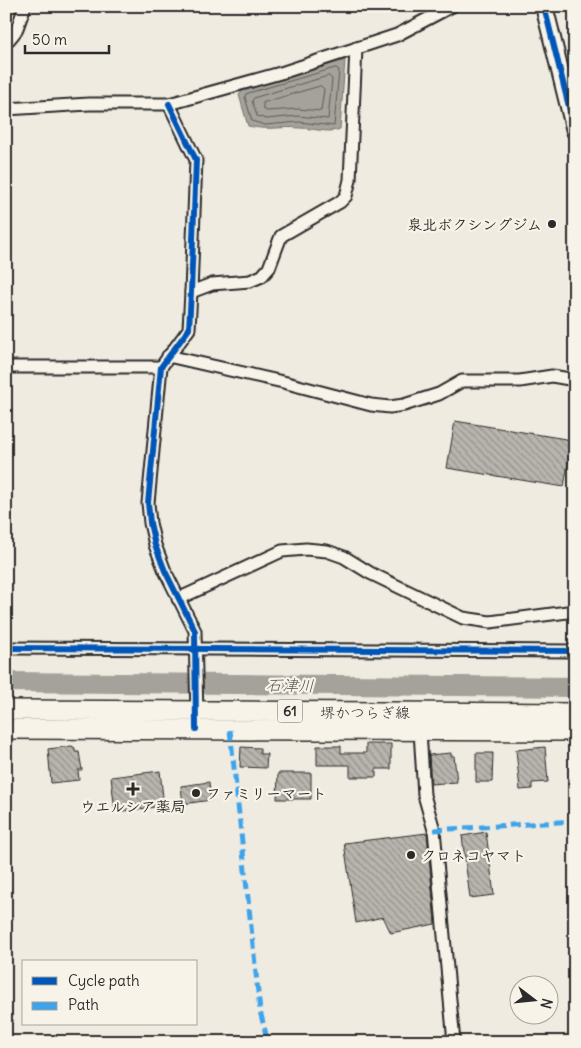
<svg xmlns="http://www.w3.org/2000/svg" width="581" height="1048" font-family="Delius,'Klee One',sans-serif">
<defs>
<pattern id="building-back-hatch" width="6" height="6" patternUnits="userSpaceOnUse" patternTransform="scale(1.25)"><rect width="6" height="6" fill="#b8b5ae"/><path d="M-1 5l2 2M0 0l6 6M5-1l2 2" fill="none" stroke="#96938e"/></pattern>
</defs>
<rect width="100%" height="100%" fill="#efebe0"/>
<filter id="ink" filterUnits="userSpaceOnUse"><feTurbulence type="fractalNoise" baseFrequency=".02" numOctaves="2"/><feDisplacementMap in="SourceGraphic" scale="10" xChannelSelector="R" yChannelSelector="G"/><feConvolveMatrix kernelMatrix="1 2 1 2 8 2 1 2 1" color-interpolation-filters="sRGB"/></filter>
<g filter="url(#ink)">
<!-- water -->
<path fill="#a4a29a" stroke="#74726e" d="M 345,60 L 340,129 C 328,134 313,128 300,128 C 281,126 268,131 248,126 L 239,95 L 243,90 Z"/>
<g fill="none" stroke-linecap="round" stroke-linejoin="round">
<!-- shore -->
<g stroke="#5b5b57" stroke-width="1">
<path d="M 336,68 L 339,70 L 334,126 L 299,122 L 265,125 L 252,121 L 245,97 L 246,94 Z"/>
<path d="M 329,76 L 332,79 L 328,119 L 298,116 L 266,119 L 257,116 L 252,101 L 254,98 Z"/>
<path d="M 321,86 L 324,89 L 321,111 L 298,109 L 267,111 L 263,109 L 263,103 Z"/>
</g>
<!-- river -->
<path stroke="#a4a29a" stroke-width="20" d="M 6,682 L 575,687"/>
</g>
<!-- building -->
<g fill="url(#building-back-hatch)" stroke="#2b2b2b">
<path d="M 455,421 L 572,440 L 564,487 L 447,468 Z"/>
<path d="M 366,744 L 391,744 L 391,769 L 376,769 L 376,777 L 350,777 L 350,765 L 317,765 L 317,746 L 341,746 L 341,753 L 366,753 Z"/>
<path d="M 72,746 L 75,748 L 75,752 L 79,752 L 82,770 L 78,770 L 79,780 L 51,783 L 48,749 Z"/>
<path d="M 241,747 L 260,748 L 260,754 L 267,754 L 266,768 L 240,767 Z"/>
<path d="M 545,747 L 548,782 L 532,783 L 532,789 L 520,790 L 516,750 Z"/>
<path d="M 451,753 L 451,756 L 454,756 L 457,782 L 431,784 L 429,755 Z"/>
<path d="M 476,753 L 493,753 L 492,782 L 476,782 Z"/>
<path d="M 160,771 L 164,806 L 115,812 L 111,777 Z"/>
<path d="M 278,773 L 311,773 L 311,799 L 277,799 Z"/>
<path d="M 209,782 L 211,800 L 183,804 L 181,786 Z"/>
<path d="M 486,832 L 494,895 L 470,898 L 462,836 Z"/>
<path d="M 427,833 L 435,924 L 391,933 L 383,917 L 356,923 L 344,843 Z"/>
</g>
<g fill="none" stroke-linecap="round" stroke-linejoin="round">
<!-- street casing -->
<g stroke="#2b2b2b" stroke-width="15">
<g id="street">
<path d="M 6,43 L 16,31 L 25,6"/>
<path d="M 169,104 L 196,160 L 191,292 L 189,329 L 161,367 L 148,503 L 150,523 L 155,545 L 165,571 L 195,631 L 197,717"/>
<path d="M 6,109 L 89,104 L 169,104 L 284,72 L 397,35 L 452,6"/>
<path d="M 191,292 L 212,284 L 250,281 L 262,276 L 269,268 L 281,236 L 340,202 L 346,196 L 350,180 L 356,48"/>
<path d="M 168,356 L 283,382 L 371,405 L 390,407 L 404,405 L 439,394 L 462,381 L 520,381 L 552,376 L 575,380"/>
<path d="M 6,367 L 161,367"/>
<path d="M 178,599 L 282,551 L 306,549 L 327,551 L 344,557 L 370,573 L 463,618 L 490,622 L 575,611"/>
<path d="M 6,648 L 575,651"/>
<path d="M 420,731 L 424,795 L 434,830 L 454,1042"/>
</g>
</g>
<!-- secondary casing -->
<g stroke="#2b2b2b" stroke-width="20">
<path id="secondary" d="M 544,6 L 575,131"/>
</g>
<!-- primary casing -->
<g stroke="#2b2b2b" stroke-width="22">
<g id="primary">
<path d="M 6,710 L 575,713"/>
<path d="M 6,729 L 575,731"/>
</g>
</g>
<!-- street -->
<use href="#street" stroke="#f7f3e8" stroke-width="11"/>
<!-- secondary -->
<use href="#secondary" stroke="#f7f3e8" stroke-width="16"/>
<!-- primary -->
<use href="#primary" stroke="#f7f3e8" stroke-width="19"/>
<!-- quiet -->
<g stroke="#3ea3eb" stroke-width="5" stroke-dasharray="10 5" stroke-linecap="butt">
<path d="M 230,730 L 260,1011 L 268,1042"/>
<path d="M 434,830 L 575,821"/>
</g>
<!-- cycleway casing -->
<g stroke="#f7f3e8" stroke-width="9">
<g id="cycleway">
<path d="M 544,6 L 575,131"/>
<path d="M 169,104 L 196,160 L 191,292 L 189,329 L 161,367 L 148,503 L 150,523 L 155,545 L 165,571 L 195,631 L 196,729"/>
<path d="M 6,648 L 575,651"/>
</g>
</g>
<!-- cycleway -->
<use href="#cycleway" stroke="#0057b8" stroke-width="6"/>
</g>
</g>
<!-- markers -->
<g fill="#2b2b2b" stroke="#f7f3e8" stroke-width="2">
<circle cx="552" cy="224" r="5"/>
<path d="M130.5 781.5h5v5h5v5h-5v5h-5v-5h-5v-5h5z"/>
<circle cx="196" cy="793" r="5"/>
<circle cx="411" cy="855" r="5"/>
</g>
<g text-anchor="middle" dominant-baseline="central" stroke-width="4.5" stroke-linejoin="round" paint-order="stroke">
<!-- shield labels -->
<rect fill="#f7f3e8" stroke="#686764" stroke-width="1" x="277.5" y="699.5" width="25" height="23" rx="4"/>
<g font-size="14" font-weight="bold" fill="#2b2b2b">
<text x="290" y="711">61</text>
</g>
<!-- poi labels -->
<g font-size="15" font-weight="bold" fill="#2b2b2b" stroke="#f7f3e8" text-anchor="start">
<text x="542" y="224" text-anchor="end">泉北ボクシングジム</text>
<text x="206" y="793">ファミリーマート</text>
<text x="133" y="806" text-anchor="middle">ウエルシア薬局</text>
<text x="421" y="855">クロネコヤマト</text>
</g>
<!-- street labels -->
<g font-size="15" fill="#2b2b2b" stroke="#f7f3e8">
<text x="365" y="712">堺かつらぎ線</text>
</g>
<!-- water labels -->
<g font-size="16" font-style="italic" fill="#555552" stroke="#f7f3e8">
<text transform="translate(290 685) rotate(1)">石津川</text>
</g>
</g>
<!-- margin -->
<rect width="581" height="1048" fill="none" stroke="#f7f3e8" stroke-width="25"/>
<rect x="12" y="12" width="556" height="1023" fill="none" stroke="#2b2b2b" stroke-width="2" filter="url(#ink)"/>
<!-- legend -->
<rect x="22" y="960" width="175" height="65" fill="#f7f3e8" stroke="#a5a39c"/>
<rect x="32" y="977" width="25" height="8" fill="#0057b8" stroke="#a5a39c"/>
<text x="68" y="986" font-size="15" fill="#2b2b2b">Cycle path</text>
<rect x="32" y="1002" width="25" height="8" fill="#3ea3eb" stroke="#a5a39c"/>
<text x="68" y="1010" font-size="15" fill="#2b2b2b">Path</text>
<!-- north arrow -->
<g transform="translate(534 1000) rotate(106)"><circle r="24" fill="#f7f3e8" stroke="#a5a39c"/>
<path d="M0-4L9 19L0 12L-9 19Z" fill="#2b2b2b"/>
<text y="-8" font-size="14" font-weight="bold" text-anchor="middle" fill="#2b2b2b">N</text>
</g>
<!-- scale -->
<path d="M25 45v8h84v-8" fill="none" stroke="#2b2b2b" stroke-width="2.5"/>
<text x="32" y="45" font-size="15" fill="#2b2b2b" stroke="#f7f3e8" stroke-width="4" paint-order="stroke">50 m</text>
</svg>
